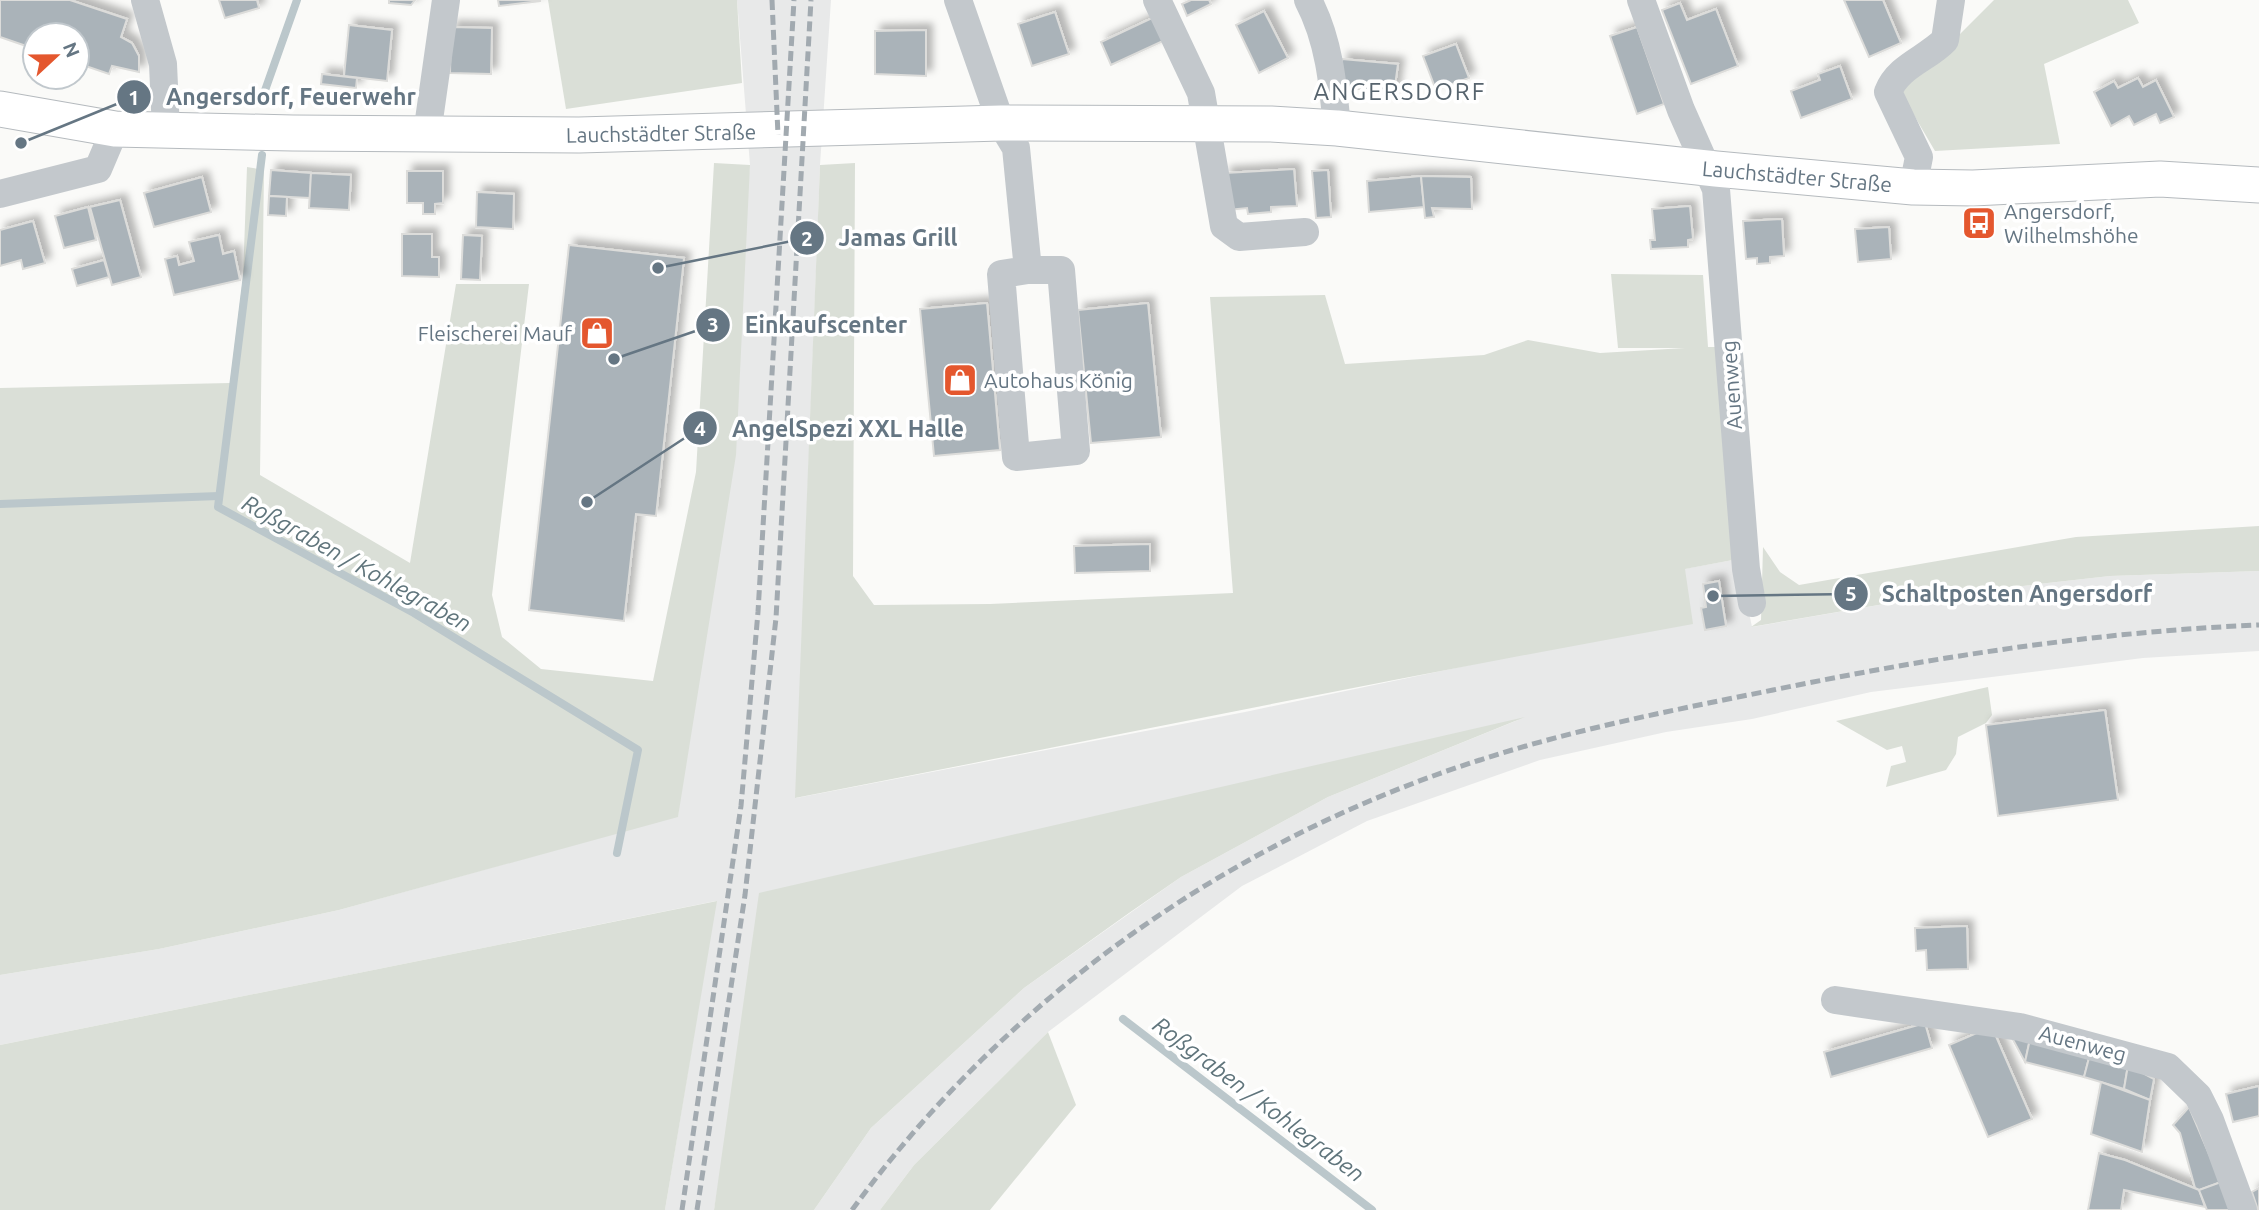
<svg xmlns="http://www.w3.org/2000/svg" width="2259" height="1210" font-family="Ubuntu,sans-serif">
<defs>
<filter id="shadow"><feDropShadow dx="6" dy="-6" stdDeviation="3.5" flood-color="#0004"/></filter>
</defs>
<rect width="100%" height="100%" fill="#fafaf8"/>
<!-- built -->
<path fill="#e8e9e9" d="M 737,0 L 831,0 L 820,165 L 796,798 L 1245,712 L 1489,661 L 1684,569 L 1738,559 L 1752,627 L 1925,597 L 2110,576 L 2259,571 L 2259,651 L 2143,658 L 1871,692 L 1752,719 L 1666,732 L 1540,760 L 1367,821 L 1242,886 L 1048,1032 L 914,1165 L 880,1210 L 814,1210 L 871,1128 L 1024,988 L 1181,877 L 1328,797 L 1518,720 L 1116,813 L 724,1150 L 714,1210 L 665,1210 L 716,901 L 0,1045 L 0,975 L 159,949 L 339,910 L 678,816 L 750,165 Z"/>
<!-- green -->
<g fill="#dadfd7">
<path d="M 548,0 L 737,0 L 742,83 L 566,109 Z"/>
<path d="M 1994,0 L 2128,0 L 2139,23 L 2044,64 L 2060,144 L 1935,151 L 1898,88 L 1950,44 Z"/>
<path d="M 714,163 L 750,165 L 736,455 L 678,817 L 339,910 L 159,949 L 0,975 L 0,388 L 230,383 L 243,278 L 247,167 L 264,170 L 260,475 L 410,563 L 456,284 L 529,284 L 492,595 L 502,637 L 541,669 L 653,681 L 696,472 Z"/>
<path d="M 855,163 L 853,576 L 874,605 L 990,604 L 1233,593 L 1210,297 L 1325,295 L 1345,364 L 1484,355 L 1528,340 L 1600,353 L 1685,348 L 1618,348 L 1611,274 L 1703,275 L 1708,347 L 1723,347 L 1738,559 L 1685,569 L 1693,624 C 1393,678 1095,740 795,798 L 820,165 Z"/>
<path d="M 2259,526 L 2259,571 L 2110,576 L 1925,597 L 1751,627 L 1761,620 L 1763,547 L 1780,572 L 1799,585 L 2076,537 Z"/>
<path d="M 1988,687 L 1992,715 L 1986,723 L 1958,737 L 1956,754 L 1946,770 L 1886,787 L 1891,766 L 1906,762 L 1902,746 L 1887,750 L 1836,721 Z"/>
<path d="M 1525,717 L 1328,797 L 1181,877 L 1129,913 L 1024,988 L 871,1128 L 814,1210 L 714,1210 L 759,893 Z"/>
<path d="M 717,901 L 665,1210 L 0,1210 L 0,1045 Z"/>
<path d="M 1048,1032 L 1076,1105 L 990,1210 L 880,1210 L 914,1165 Z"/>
</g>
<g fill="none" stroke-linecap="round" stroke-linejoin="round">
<!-- stream -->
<g stroke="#bbc7cb" stroke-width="8">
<path d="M 263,96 L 297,0"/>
<path d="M 262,155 L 218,507 L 414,613 L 638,750 L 617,853"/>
<path d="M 0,504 L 219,496"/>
<path d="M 1123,1019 L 1372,1210"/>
</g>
</g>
<!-- building -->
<g fill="#aab3b9" stroke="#dcdcda" stroke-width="2" filter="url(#shadow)">
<path d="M 0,0 L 70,0 L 127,19 L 121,37 L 132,43 L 139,56 L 139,72 L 112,66 L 109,74 L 77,63 L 77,35 L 35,35 L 35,49 L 0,37 Z"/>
<path d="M 219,0 L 257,0 L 259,8 L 225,18 Z"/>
<path d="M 389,0 L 415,0 L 411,5 L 389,3 Z"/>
<path d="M 498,0 L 540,0 L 540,1 L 499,6 Z"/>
<path d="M 1191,0 L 1209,0 L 1211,4 L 1187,16 L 1182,4 Z"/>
<path d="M 1844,0 L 1883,0 L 1901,43 L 1869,57 Z"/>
<path d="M 1680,3 L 1687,20 L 1716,9 L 1738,66 L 1691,84 L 1662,10 Z"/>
<path d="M 1264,11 L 1288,58 L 1259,73 L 1236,25 Z"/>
<path d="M 1055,12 L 1069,54 L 1032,66 L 1018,24 Z"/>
<path d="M 1152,18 L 1163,41 L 1111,65 L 1101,42 Z"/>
<path d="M 349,25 L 392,30 L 387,81 L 344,76 Z"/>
<path d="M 451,27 L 492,28 L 491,74 L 450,73 Z"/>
<path d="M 1637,27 L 1664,104 L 1637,114 L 1610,36 Z"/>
<path d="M 926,30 L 926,76 L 875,74 L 875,31 Z"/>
<path d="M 1456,44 L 1469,78 L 1436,90 L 1423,56 Z"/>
<path d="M 1342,59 L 1398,64 L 1394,93 L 1342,87 Z"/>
<path d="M 1840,66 L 1852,99 L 1801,118 L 1791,91 L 1820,80 L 1818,74 Z"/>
<path d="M 322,74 L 357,78 L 356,88 L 321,84 Z"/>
<path d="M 2138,78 L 2143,87 L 2156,80 L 2174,117 L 2160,123 L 2156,114 L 2134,125 L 2129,116 L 2111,126 L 2094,92 L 2114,81 L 2118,88 Z"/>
<path d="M 1294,169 L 1297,206 L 1271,207 L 1271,212 L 1248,214 L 1247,208 L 1228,210 L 1225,173 Z"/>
<path d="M 271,170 L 311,173 L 310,198 L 269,196 Z"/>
<path d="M 1328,170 L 1331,217 L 1316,218 L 1312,171 Z"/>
<path d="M 407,171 L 443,171 L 443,203 L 435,204 L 435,214 L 423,214 L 423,203 L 407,203 Z"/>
<path d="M 311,173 L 351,175 L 349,210 L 309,208 Z"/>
<path d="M 1421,176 L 1424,207 L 1369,212 L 1367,181 Z"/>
<path d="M 1421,176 L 1471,177 L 1472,209 L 1432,208 L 1434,217 L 1425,218 Z"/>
<path d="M 202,177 L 211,212 L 154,227 L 144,193 Z"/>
<path d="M 477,192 L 514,194 L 513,229 L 476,227 Z"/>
<path d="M 269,196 L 287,197 L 286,216 L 268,215 Z"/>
<path d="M 120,200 L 141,277 L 112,285 L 90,207 Z"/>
<path d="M 1690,206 L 1693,239 L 1688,240 L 1688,247 L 1651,249 L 1650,240 L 1655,240 L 1652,209 Z"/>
<path d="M 88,207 L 96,240 L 64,248 L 55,216 Z"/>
<path d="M 1782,219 L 1784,256 L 1770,257 L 1770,263 L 1757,264 L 1757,258 L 1746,259 L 1743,221 Z"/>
<path d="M 33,221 L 45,263 L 23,269 L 21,260 L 0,266 L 0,230 Z"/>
<path d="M 1889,227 L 1891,259 L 1858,262 L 1855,229 Z"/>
<path d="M 402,234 L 432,234 L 432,257 L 439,257 L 439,277 L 402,276 Z"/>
<path d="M 219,235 L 223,254 L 234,251 L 240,280 L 174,295 L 165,259 L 177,256 L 179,265 L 194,261 L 189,242 Z"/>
<path d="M 463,235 L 482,236 L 480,280 L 461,279 Z"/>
<path d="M 569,245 L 684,258 L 656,516 L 636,514 L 624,621 L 529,610 Z"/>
<path d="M 104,260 L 109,277 L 77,286 L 72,269 Z"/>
<path d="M 987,303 L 1000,450 L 934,456 L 920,309 Z"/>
<path d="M 1148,303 L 1161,437 L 1091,443 L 1078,310 Z"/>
<path d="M 1150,544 L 1150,571 L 1075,573 L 1074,546 Z"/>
<path d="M 1719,581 L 1726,626 L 1705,630 L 1701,608 L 1706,607 L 1703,584 Z"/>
<path d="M 2105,710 L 2118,800 L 1998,816 L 1986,725 Z"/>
<path d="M 1967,926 L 1968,969 L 1927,970 L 1926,950 L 1916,951 L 1915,928 Z"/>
<path d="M 1925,1023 L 1932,1048 L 1831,1077 L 1824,1052 Z"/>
<path d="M 1979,1032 L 1995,1034 L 2032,1119 L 1988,1137 L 1949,1045 Z"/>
<path d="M 2011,1036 L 2030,1039 L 2025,1062 Z"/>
<path d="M 2030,1039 L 2090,1054 L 2084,1077 L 2025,1062 Z"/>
<path d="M 2090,1054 L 2128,1065 L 2124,1089 L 2084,1077 Z"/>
<path d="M 2128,1065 L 2154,1079 L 2150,1100 L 2124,1089 Z"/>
<path d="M 2101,1082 L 2150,1100 L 2142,1152 L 2091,1134 Z"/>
<path d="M 2259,1086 L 2259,1116 L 2233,1122 L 2226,1094 Z"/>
<path d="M 2189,1107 L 2221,1182 L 2199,1190 L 2195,1188 L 2180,1133 L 2173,1125 Z"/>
<path d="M 2099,1153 L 2125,1160 L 2199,1190 L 2205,1207 L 2124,1190 L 2121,1210 L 2088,1210 Z"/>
<path d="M 2221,1182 L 2231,1210 L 2207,1210 L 2199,1190 Z"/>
<path d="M 2259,1188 L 2259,1210 L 2258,1210 L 2252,1192 Z"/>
</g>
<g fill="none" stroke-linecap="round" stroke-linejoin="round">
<!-- major casing -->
<g stroke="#b5babe" stroke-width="37">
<path id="major" d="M 0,109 L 115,129 L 293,133 L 579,135 L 1001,123 L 1271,124 L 1337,128 L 1716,169 L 1913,187 L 1973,188 L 2160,179 L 2259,185"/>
</g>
<!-- minor -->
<g stroke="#c3c8cc" stroke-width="28">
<path d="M 145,0 L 163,64 L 166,131"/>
<path d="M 958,0 L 1001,123 L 1016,148 L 1028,270 L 1061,270 L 1076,451 L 1016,457 L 1001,274 L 1028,270"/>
<path d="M 1157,0 L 1201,93 L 1224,226 L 1239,237 L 1305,232"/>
<path d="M 1308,0 C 1329,40 1333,83 1337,128"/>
<path d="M 1641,0 L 1681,110 L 1716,189 L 1746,569 L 1752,603"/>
<path d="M 427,134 L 446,0"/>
<path d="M 1913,187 L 1919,157 L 1888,92 C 1898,66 1927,59 1945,40 L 1951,0"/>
<path d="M 0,194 L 98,169 L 115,129"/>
<path d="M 1835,1000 L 2020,1027 L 2168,1067 L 2198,1096 L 2210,1120 L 2243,1210"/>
</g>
<!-- major -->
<use href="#major" stroke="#fff" stroke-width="35"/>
<!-- rail -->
<g stroke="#a2aab0" stroke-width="5" stroke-dasharray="10 5" stroke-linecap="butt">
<path d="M 772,0 L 778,135"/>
<path d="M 682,1210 L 741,806 L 758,612 L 794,0"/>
<path d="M 697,1210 L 745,895 L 776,618 L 811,0"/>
<path d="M 852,1210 C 1006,998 1231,839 1480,760 C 1575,729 1674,710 1773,690 C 1935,657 2093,632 2259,625"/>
</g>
</g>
<!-- icons -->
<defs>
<g id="bus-square" transform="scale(1.75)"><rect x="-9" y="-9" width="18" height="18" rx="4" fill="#e4572e" stroke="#fff"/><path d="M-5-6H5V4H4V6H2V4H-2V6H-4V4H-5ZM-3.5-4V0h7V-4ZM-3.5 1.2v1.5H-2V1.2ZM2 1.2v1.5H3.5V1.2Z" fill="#fff"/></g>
<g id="shop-square" transform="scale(1.75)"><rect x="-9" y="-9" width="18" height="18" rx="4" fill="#e4572e" stroke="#fff"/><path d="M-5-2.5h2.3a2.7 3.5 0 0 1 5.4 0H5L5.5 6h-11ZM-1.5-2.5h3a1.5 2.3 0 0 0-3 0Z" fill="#fff"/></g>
</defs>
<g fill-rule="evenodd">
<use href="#bus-square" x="1979" y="223"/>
<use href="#shop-square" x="597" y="333"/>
<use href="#shop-square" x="960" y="380"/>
</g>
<g text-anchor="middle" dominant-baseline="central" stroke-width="7" stroke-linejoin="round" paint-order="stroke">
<!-- street labels -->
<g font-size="21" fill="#657683" stroke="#fff">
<text transform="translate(661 133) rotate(-1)">Lauchstädter Straße</text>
<text transform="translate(1797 176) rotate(5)">Lauchstädter Straße</text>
<text transform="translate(1731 385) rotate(-94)">Auenweg</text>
<text transform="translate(2083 1043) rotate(15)">Auenweg</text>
</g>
<!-- poi labels -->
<g font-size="21" fill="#657683" stroke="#fff" text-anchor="start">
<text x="2004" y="211">Angersdorf,<tspan x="2004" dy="24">Wilhelmshöhe</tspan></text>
<text x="572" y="333" text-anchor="end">Fleischerei Mauf</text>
<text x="984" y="380">Autohaus König</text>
</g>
<!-- water labels -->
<g font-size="23" font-style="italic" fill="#60757c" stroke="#fff">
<text transform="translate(357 563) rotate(29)">Roßgraben / Kohlegraben</text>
<text transform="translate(1259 1099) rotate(37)">Roßgraben / Kohlegraben</text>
</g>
<!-- quarter labels -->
<g font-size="24" letter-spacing="2" fill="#57646e" stroke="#fff">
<text x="1400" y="91">ANGERSDORF</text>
</g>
</g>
<!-- callouts -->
<path fill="none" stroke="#657683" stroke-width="2.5" d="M21 143L134 97M658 268L807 238M614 359L713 325M587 502L700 428M1713 596L1851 594"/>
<g fill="#657683" stroke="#fff" stroke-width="2.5">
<circle cx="21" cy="143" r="7"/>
<circle cx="658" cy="268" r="7"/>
<circle cx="614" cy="359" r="7"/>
<circle cx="587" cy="502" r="7"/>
<circle cx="1713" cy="596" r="7"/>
<circle cx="134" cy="97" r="18"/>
<circle cx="807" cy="238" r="18"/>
<circle cx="713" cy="325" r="18"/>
<circle cx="700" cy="428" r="18"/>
<circle cx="1851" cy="594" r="18"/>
</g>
<g font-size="21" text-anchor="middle" font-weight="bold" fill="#fff">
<text x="134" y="105">1</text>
<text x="807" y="246">2</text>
<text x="713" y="332">3</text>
<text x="700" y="436">4</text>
<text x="1851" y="601">5</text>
</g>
<g font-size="23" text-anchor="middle" font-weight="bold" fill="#657683" stroke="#fff" stroke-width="7" stroke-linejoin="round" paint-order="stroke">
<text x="291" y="105">Angersdorf, Feuerwehr</text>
<text x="898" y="246">Jamas Grill</text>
<text x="826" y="333">Einkaufscenter</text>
<text x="848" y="437">AngelSpezi XXL Halle</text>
<text x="2017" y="602">Schaltposten Angersdorf</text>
</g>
<!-- north arrow -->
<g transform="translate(56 56) rotate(68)"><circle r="33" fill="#ffffff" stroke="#c1c8cd" stroke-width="2"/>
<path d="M0-5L12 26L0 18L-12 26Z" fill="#e4572e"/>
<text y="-10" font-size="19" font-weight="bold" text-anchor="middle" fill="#657683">N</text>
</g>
</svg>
